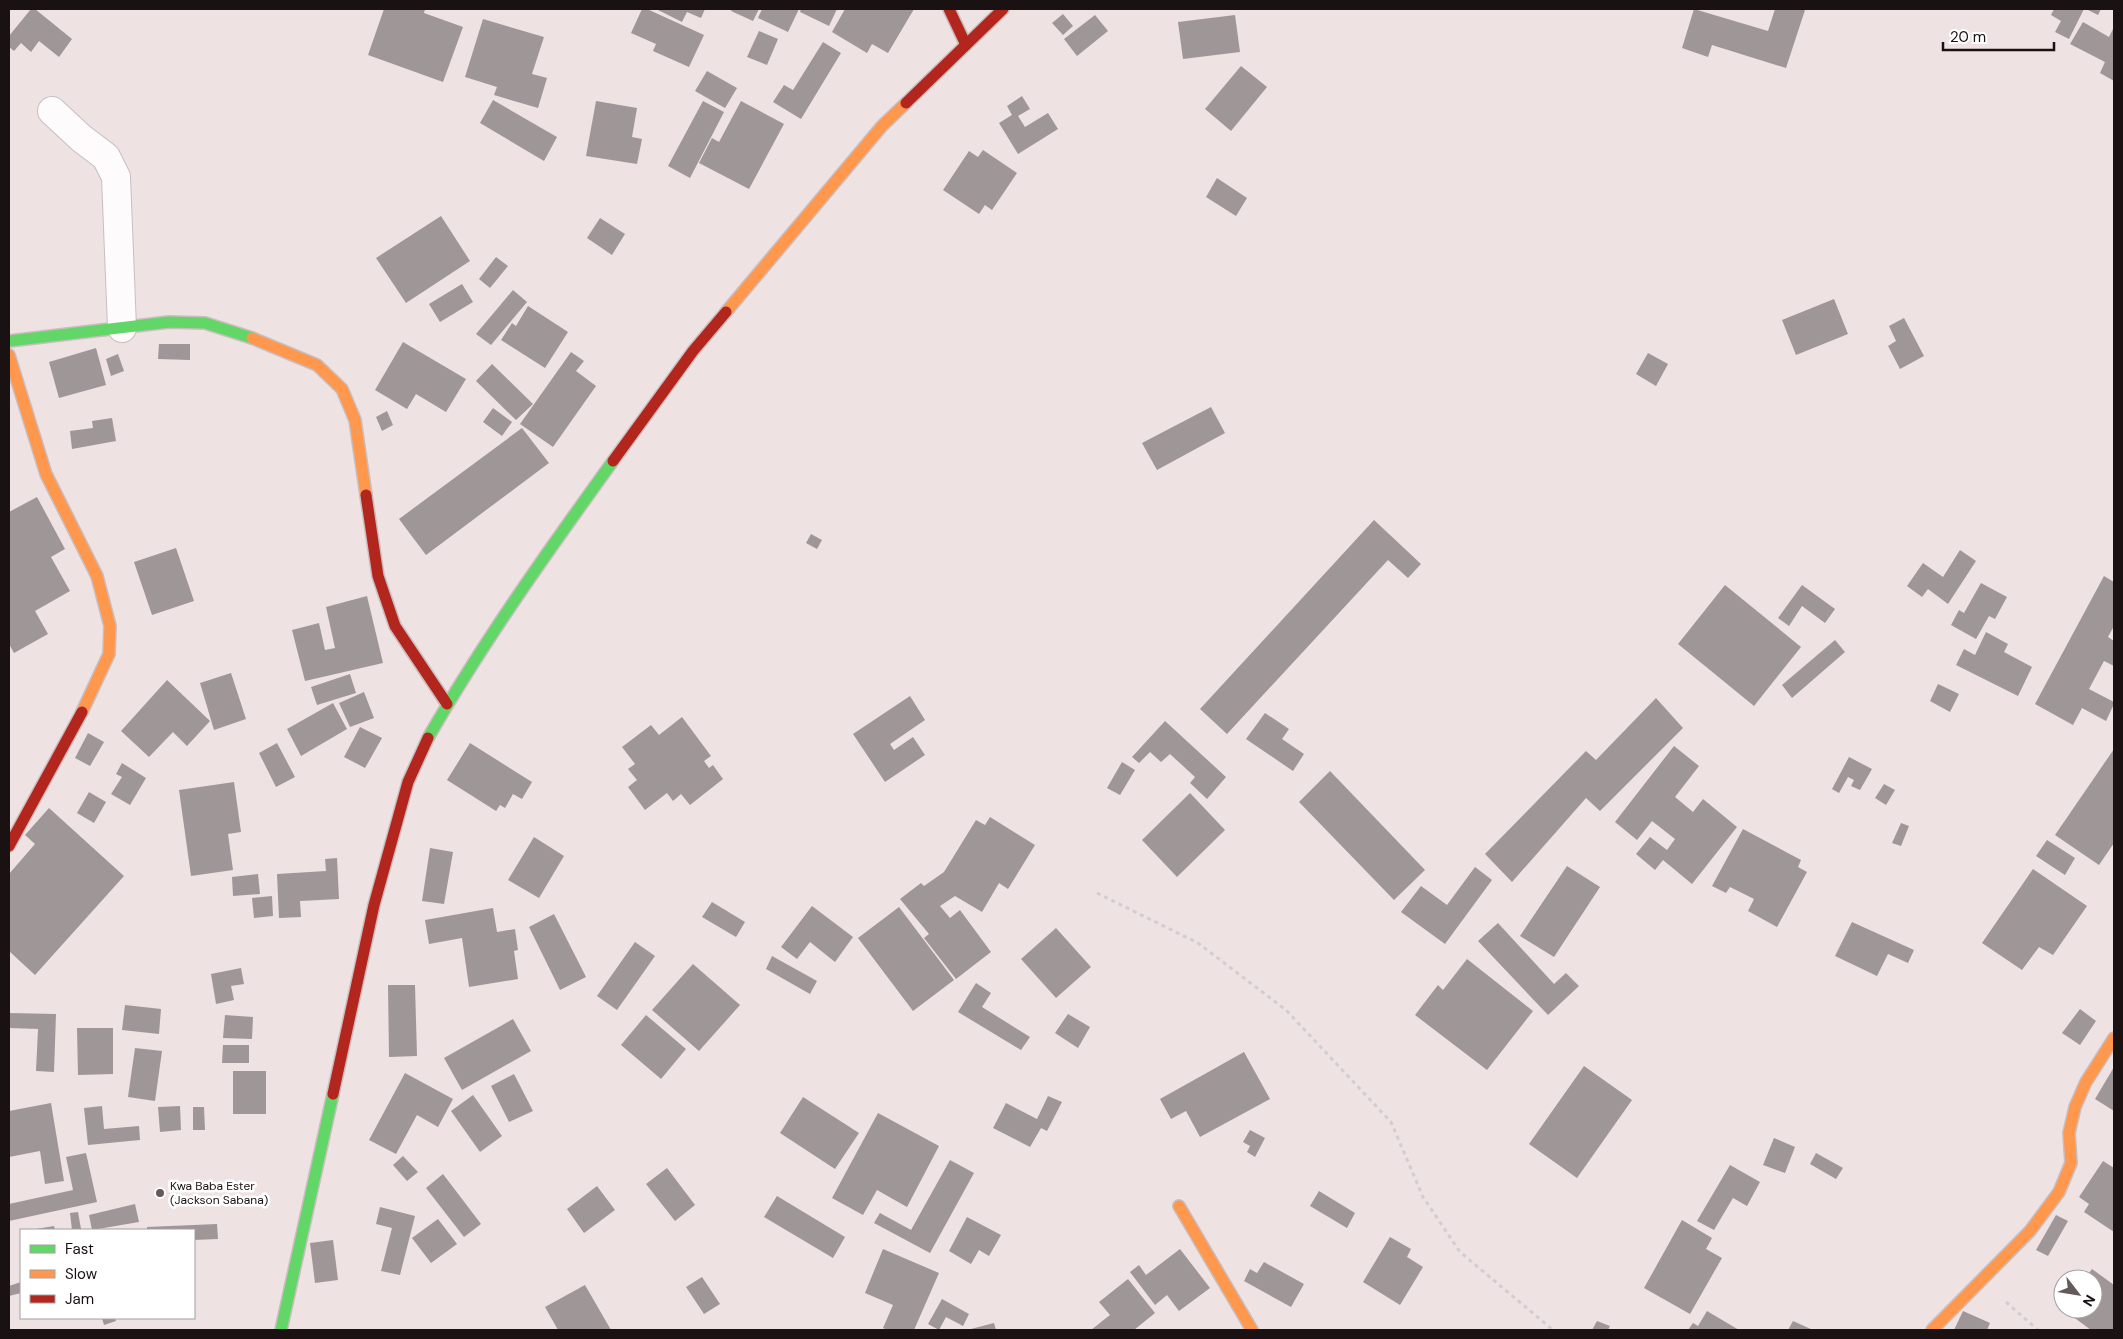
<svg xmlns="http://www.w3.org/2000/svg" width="2123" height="1339" font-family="'DM Sans',sans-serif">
<rect width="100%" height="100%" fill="#efe2e3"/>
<!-- building -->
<g fill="#9f9698">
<path d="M 31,9 L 35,9 L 72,39 L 59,57 L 39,41 L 31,52 L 21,43 L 14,51 L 9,47 L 9,36 Z"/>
<path d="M 384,9 L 425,9 L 424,13 L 463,27 L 443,82 L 368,55 Z"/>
<path d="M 642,9 L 647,9 L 704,35 L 689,67 L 653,51 L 656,44 L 631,33 Z"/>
<path d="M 656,9 L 705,9 L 701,18 L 687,12 L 682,22 Z"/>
<path d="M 732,9 L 759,9 L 753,21 L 731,11 Z"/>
<path d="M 762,9 L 799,9 L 788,32 L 758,18 Z"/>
<path d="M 801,9 L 837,9 L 829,26 L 800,12 Z"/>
<path d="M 845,9 L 914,9 L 888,53 L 872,44 L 867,53 L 832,32 Z"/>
<path d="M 1694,9 L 1768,31 L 1775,9 L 1805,10 L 1786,68 L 1712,45 L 1708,57 L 1682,48 Z"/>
<path d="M 2054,9 L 2084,9 L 2069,39 L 2055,32 L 2061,21 L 2051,15 Z"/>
<path d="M 2086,9 L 2101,9 L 2098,15 Z"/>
<path d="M 1063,14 L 1073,26 L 1063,35 L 1052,23 Z"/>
<path d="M 1095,15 L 1108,31 L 1077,56 L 1064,39 Z"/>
<path d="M 1235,15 L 1240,52 L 1183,59 L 1178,22 Z"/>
<path d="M 483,19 L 544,37 L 532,74 L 547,78 L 538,108 L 494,95 L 497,87 L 465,77 Z"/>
<path d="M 2083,22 L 2109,37 L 2113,29 L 2114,30 L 2114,81 L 2100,73 L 2105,62 L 2070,44 Z"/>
<path d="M 759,31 L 778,39 L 767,65 L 747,57 Z"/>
<path d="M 823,42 L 841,53 L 801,119 L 773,102 L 784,85 L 793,90 Z"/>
<path d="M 1241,66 L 1267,87 L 1231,131 L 1205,109 Z"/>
<path d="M 707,71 L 737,88 L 725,108 L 695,91 Z"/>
<path d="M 1022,96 L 1030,109 L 1018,116 L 1025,127 L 1048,113 L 1058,129 L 1018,154 L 999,123 L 1012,115 L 1007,106 Z"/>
<path d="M 493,100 L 557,137 L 544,161 L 480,123 Z"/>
<path d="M 596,101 L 637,108 L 632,137 L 642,139 L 637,164 L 586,156 Z"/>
<path d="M 703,101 L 724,112 L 690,178 L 668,166 Z"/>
<path d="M 741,101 L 784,124 L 749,189 L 699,163 L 712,138 L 719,142 Z"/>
<path d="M 983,150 L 1017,173 L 992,210 L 985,205 L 979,214 L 943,190 L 969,151 L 978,157 Z"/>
<path d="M 1217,178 L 1247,198 L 1236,216 L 1206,197 Z"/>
<path d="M 441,216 L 470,261 L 406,303 L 376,258 Z"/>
<path d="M 600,218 L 625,234 L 612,255 L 587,238 Z"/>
<path d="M 496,257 L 508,266 L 490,288 L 479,279 Z"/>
<path d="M 462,284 L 473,302 L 440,322 L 429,304 Z"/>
<path d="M 513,290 L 527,302 L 491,345 L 476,334 Z"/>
<path d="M 1834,299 L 1848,334 L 1796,355 L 1782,320 Z"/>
<path d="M 528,306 L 568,332 L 545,368 L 501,340 L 512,323 L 516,326 Z"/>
<path d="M 1904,318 L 1924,356 L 1900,369 L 1888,346 L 1896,341 L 1889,326 Z"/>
<path d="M 403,342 L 466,379 L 446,412 L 416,394 L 407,409 L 375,390 Z"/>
<path d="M 159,344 L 190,344 L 190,360 L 158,359 Z"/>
<path d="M 96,348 L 106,385 L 59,398 L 49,362 Z"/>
<path d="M 571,352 L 584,361 L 576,371 L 596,386 L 553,447 L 520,424 Z"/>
<path d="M 1648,353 L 1668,364 L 1656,386 L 1636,374 Z"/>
<path d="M 118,354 L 124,371 L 111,376 L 106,359 Z"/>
<path d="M 492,364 L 533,404 L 516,420 L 476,381 Z"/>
<path d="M 1211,407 L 1225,433 L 1157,470 L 1142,443 Z"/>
<path d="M 493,408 L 512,422 L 502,436 L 483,422 Z"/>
<path d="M 387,411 L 393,425 L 382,431 L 376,417 Z"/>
<path d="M 112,418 L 116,441 L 72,449 L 70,431 L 93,428 L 92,421 Z"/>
<path d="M 522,428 L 549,463 L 426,555 L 399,519 Z"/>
<path d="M 37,497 L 65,549 L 51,557 L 70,591 L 35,611 L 48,634 L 14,653 L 9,644 L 9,512 Z"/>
<path d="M 1374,520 L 1421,564 L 1408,578 L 1388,560 L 1227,734 L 1200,709 Z"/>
<path d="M 811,534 L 822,540 L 817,549 L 806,543 Z"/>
<path d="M 176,548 L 194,601 L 152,615 L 134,562 Z"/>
<path d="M 1960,550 L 1976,561 L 1948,604 L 1928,589 L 1922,597 L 1907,586 L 1923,563 L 1943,577 Z"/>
<path d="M 2104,576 L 2114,582 L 2114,626 L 2108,637 L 2114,641 L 2114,666 L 2104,661 L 2089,689 L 2114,702 L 2114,704 L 2106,721 L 2082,708 L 2073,725 L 2035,704 Z"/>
<path d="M 1981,583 L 2007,597 L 1995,619 L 1989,616 L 1976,639 L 1951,625 L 1959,610 L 1964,613 Z"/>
<path d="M 1725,585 L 1801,647 L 1754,706 L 1678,644 Z"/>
<path d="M 1802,585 L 1835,609 L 1825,623 L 1802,606 L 1789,626 L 1778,618 Z"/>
<path d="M 367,596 L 383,663 L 305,681 L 292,630 L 319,623 L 325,650 L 335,648 L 326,607 Z"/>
<path d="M 1986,632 L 2008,644 L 2004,652 L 2032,667 L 2018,696 L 1956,665 L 1964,649 L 1975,655 Z"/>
<path d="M 1835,640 L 1845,652 L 1792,698 L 1782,685 Z"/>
<path d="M 231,673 L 246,719 L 214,730 L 200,683 Z"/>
<path d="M 350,674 L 356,693 L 317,705 L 311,687 Z"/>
<path d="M 167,680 L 210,721 L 187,746 L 173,732 L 149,757 L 121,731 Z"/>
<path d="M 1938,684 L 1959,694 L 1950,712 L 1930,701 Z"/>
<path d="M 364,692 L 374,718 L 350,727 L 339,703 Z"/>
<path d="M 910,696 L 925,720 L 890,744 L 894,750 L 913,737 L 925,755 L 885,782 L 853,734 Z"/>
<path d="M 1656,698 L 1683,728 L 1600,811 L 1586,798 L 1512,882 L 1485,854 L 1586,751 L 1596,760 Z"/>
<path d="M 333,703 L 347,729 L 301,756 L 287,729 Z"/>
<path d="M 1265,713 L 1289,729 L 1282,739 L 1304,754 L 1293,771 L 1246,739 Z"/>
<path d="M 682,717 L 711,756 L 704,761 L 709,768 L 713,765 L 723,779 L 690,805 L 681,794 L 673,801 L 667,793 L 645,810 L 628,787 L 637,780 L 628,769 L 635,764 L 622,747 L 651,725 L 659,735 Z"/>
<path d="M 1165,721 L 1226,777 L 1207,799 L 1190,783 L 1195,777 L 1170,754 L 1161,762 L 1150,752 L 1139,763 L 1132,757 Z"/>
<path d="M 360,727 L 382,738 L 365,768 L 344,757 Z"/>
<path d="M 88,733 L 104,742 L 90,766 L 75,758 Z"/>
<path d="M 277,743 L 295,777 L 276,787 L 259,753 Z"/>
<path d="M 470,743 L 532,782 L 522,799 L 513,794 L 505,808 L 500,805 L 496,811 L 447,780 Z"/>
<path d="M 1674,746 L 1699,766 L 1675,797 L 1693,812 L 1703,799 L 1737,827 L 1692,884 L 1663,860 L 1655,870 L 1636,854 L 1650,837 L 1667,850 L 1675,839 L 1652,821 L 1637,840 L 1615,822 Z"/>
<path d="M 2114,749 L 2114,843 L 2099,865 L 2055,835 Z"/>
<path d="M 1849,757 L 1872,769 L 1860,790 L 1851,786 L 1854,780 L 1848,777 L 1839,793 L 1832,789 Z"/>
<path d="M 1122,762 L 1135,770 L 1120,795 L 1107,788 Z"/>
<path d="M 122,763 L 146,778 L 130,805 L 111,794 L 122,777 L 116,774 Z"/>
<path d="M 1330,771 L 1425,870 L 1394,900 L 1299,802 Z"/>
<path d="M 234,782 L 241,832 L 228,834 L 233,870 L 191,876 L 179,790 Z"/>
<path d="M 1884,784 L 1895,790 L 1886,805 L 1875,798 Z"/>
<path d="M 89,792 L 106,802 L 94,823 L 77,813 Z"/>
<path d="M 1190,793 L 1225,830 L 1177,877 L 1142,840 Z"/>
<path d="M 49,808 L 124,876 L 35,975 L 9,951 L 9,874 L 35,844 L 25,835 Z"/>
<path d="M 990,817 L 1035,845 L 1008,889 L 999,883 L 982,912 L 955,896 L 940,906 L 950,918 L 960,910 L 991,952 L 956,979 L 924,938 L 929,934 L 900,899 L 921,883 L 924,886 L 944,872 L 976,820 L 985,825 Z"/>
<path d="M 1901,823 L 1909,826 L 1901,846 L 1892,843 Z"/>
<path d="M 1743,829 L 1801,860 L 1798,867 L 1807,872 L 1777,927 L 1748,911 L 1754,899 L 1730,887 L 1726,893 L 1712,886 Z"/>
<path d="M 534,837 L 564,856 L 539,898 L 508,880 Z"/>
<path d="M 2047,840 L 2075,858 L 2065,875 L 2036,856 Z"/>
<path d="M 430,848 L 453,852 L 444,904 L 422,901 Z"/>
<path d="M 337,858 L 339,899 L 300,901 L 301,917 L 279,918 L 277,874 L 326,871 L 325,859 Z"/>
<path d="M 1567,866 L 1600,887 L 1554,957 L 1520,936 Z"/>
<path d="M 1475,867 L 1492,880 L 1445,944 L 1401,912 L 1421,886 L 1447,905 Z"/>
<path d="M 2033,869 L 2087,906 L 2053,955 L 2039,947 L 2022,970 L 1982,943 Z"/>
<path d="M 258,874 L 260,894 L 233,896 L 232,877 Z"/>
<path d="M 272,896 L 273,916 L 254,918 L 252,898 Z"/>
<path d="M 712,902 L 745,922 L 736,937 L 702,917 Z"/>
<path d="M 812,906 L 853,937 L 835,962 L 810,942 L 797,959 L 781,947 Z"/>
<path d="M 899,907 L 954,980 L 913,1011 L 858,938 Z"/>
<path d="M 493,908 L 497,932 L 515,929 L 518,950 L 514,951 L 518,979 L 469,987 L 462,938 L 429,944 L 425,920 Z"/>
<path d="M 554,914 L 586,977 L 560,990 L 529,927 Z"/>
<path d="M 1852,922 L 1914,950 L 1908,963 L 1888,954 L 1877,976 L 1835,956 Z"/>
<path d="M 1498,923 L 1554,984 L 1566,973 L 1579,986 L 1548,1015 L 1478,941 Z"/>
<path d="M 1056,928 L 1091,967 L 1056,998 L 1021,959 Z"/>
<path d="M 635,942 L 655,956 L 617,1010 L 597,996 Z"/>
<path d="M 772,956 L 817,981 L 810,994 L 766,969 Z"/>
<path d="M 1467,959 L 1533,1011 L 1487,1070 L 1415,1015 L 1438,985 L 1443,990 Z"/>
<path d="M 693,964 L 740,1005 L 699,1051 L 652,1010 Z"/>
<path d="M 241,968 L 244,984 L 231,986 L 234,1000 L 216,1004 L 211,974 Z"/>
<path d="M 976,983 L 991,993 L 982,1007 L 1030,1037 L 1021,1050 L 958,1012 Z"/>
<path d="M 388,985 L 415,985 L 417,1056 L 389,1057 Z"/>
<path d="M 125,1005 L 161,1009 L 159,1034 L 122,1030 Z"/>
<path d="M 2080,1009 L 2096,1021 L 2080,1045 L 2062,1033 Z"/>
<path d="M 9,1013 L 56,1014 L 54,1072 L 36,1071 L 38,1029 L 9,1028 Z"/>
<path d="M 1068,1014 L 1090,1027 L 1078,1048 L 1055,1033 Z"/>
<path d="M 225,1015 L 253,1017 L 252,1039 L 223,1038 Z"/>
<path d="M 646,1015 L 686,1049 L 661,1079 L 621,1045 Z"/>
<path d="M 513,1019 L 531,1051 L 462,1090 L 444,1058 Z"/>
<path d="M 77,1028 L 113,1028 L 113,1074 L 78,1075 Z"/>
<path d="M 223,1045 L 249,1045 L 249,1063 L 222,1063 Z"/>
<path d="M 135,1048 L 162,1051 L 155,1101 L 128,1097 Z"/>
<path d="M 1244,1052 L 1270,1099 L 1200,1137 L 1186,1111 L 1171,1119 L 1160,1099 Z"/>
<path d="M 1584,1066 L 1632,1100 L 1577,1178 L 1529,1144 Z"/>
<path d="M 2114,1067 L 2114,1111 L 2095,1099 Z"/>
<rect x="233" y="1071" width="33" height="43"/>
<path d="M 405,1073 L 453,1099 L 438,1127 L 417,1115 L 396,1154 L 369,1140 Z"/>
<path d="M 514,1074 L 533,1111 L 509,1122 L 491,1086 Z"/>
<path d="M 473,1095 L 502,1136 L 480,1152 L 451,1111 Z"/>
<path d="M 1048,1096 L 1062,1102 L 1047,1131 L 1041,1128 L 1030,1147 L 993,1128 L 1006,1103 L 1037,1119 Z"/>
<path d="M 803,1097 L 859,1133 L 835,1169 L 780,1133 Z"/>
<path d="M 51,1103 L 64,1181 L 45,1184 L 40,1151 L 9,1157 L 9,1111 Z"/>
<path d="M 102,1106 L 104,1129 L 139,1126 L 140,1140 L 88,1145 L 84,1108 Z"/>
<path d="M 180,1106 L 181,1130 L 160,1132 L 158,1107 Z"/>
<path d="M 193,1107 L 204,1107 L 205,1130 L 193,1130 Z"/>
<path d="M 878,1113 L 939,1146 L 907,1207 L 877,1190 L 863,1215 L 832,1198 Z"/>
<path d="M 1250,1130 L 1265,1138 L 1255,1157 L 1247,1152 L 1250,1146 L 1243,1142 Z"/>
<path d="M 1774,1138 L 1795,1147 L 1785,1173 L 1763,1165 Z"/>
<path d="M 86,1153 L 97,1202 L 9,1221 L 9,1204 L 73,1190 L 66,1157 Z"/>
<path d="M 1816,1153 L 1843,1168 L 1836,1179 L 1810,1164 Z"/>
<path d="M 403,1156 L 418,1172 L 407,1181 L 393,1165 Z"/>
<path d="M 950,1160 L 974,1173 L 930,1253 L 874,1223 L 880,1213 L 911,1230 Z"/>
<path d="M 2103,1161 L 2114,1168 L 2114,1232 L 2084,1212 L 2089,1204 L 2079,1197 Z"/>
<path d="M 1730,1165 L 1760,1182 L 1747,1206 L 1733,1198 L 1714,1230 L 1697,1221 Z"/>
<path d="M 667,1168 L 695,1205 L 675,1221 L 646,1184 Z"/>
<path d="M 443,1174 L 481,1224 L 464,1237 L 426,1188 Z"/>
<path d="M 597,1186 L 615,1210 L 584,1233 L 567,1209 Z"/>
<path d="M 1319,1191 L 1355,1213 L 1347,1228 L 1310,1206 Z"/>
<path d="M 777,1196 L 845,1237 L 833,1258 L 764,1217 Z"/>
<path d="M 135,1204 L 139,1222 L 92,1230 L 89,1215 Z"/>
<path d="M 380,1207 L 415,1216 L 400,1275 L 381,1271 L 392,1228 L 376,1224 Z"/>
<path d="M 78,1212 L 81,1229 L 72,1230 L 70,1213 Z"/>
<path d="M 2056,1215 L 2068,1221 L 2048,1256 L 2036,1250 Z"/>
<path d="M 967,1217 L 1001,1235 L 989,1256 L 979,1250 L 971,1264 L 949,1251 Z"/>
<path d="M 438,1219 L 457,1244 L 431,1263 L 412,1238 Z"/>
<path d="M 1682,1220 L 1712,1238 L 1706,1249 L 1722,1258 L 1690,1314 L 1644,1288 Z"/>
<path d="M 217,1224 L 218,1239 L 194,1240 L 194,1230 L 147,1230 L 147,1227 Z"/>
<path d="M 54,1226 L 55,1230 L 36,1230 L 36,1229 Z"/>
<path d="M 1390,1237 L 1411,1249 L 1407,1257 L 1423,1267 L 1400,1305 L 1363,1282 Z"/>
<path d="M 333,1240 L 338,1280 L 315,1283 L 310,1243 Z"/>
<path d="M 883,1249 L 939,1273 L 914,1330 L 887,1330 L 883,1328 L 893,1305 L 865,1293 Z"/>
<path d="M 1180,1249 L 1210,1288 L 1179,1311 L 1167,1295 L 1155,1305 L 1130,1272 L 1139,1265 L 1146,1275 Z"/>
<path d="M 1264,1262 L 1304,1284 L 1291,1307 L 1244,1281 L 1250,1269 L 1257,1273 Z"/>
<path d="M 2092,1269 L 2114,1285 L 2114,1330 L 2091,1330 L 2057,1305 L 2063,1297 L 2063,1309 L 2093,1309 L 2093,1279 L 2076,1279 L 2081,1272 L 2087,1276 Z"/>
<path d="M 702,1277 L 720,1304 L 704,1314 L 686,1287 Z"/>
<path d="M 1128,1279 L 1155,1313 L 1134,1330 L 1091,1330 L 1110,1315 L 1099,1302 Z"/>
<path d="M 21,1282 L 21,1293 L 9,1296 L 9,1286 Z"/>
<path d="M 585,1285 L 611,1330 L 558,1330 L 545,1307 Z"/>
<path d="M 942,1299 L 969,1314 L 963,1326 L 946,1317 L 939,1330 L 928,1324 Z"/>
<path d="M 1707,1311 L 1739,1330 L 1688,1330 L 1693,1323 L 1698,1326 Z"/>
<path d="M 1963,1311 L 1990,1323 L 1987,1330 L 1954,1330 Z"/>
<path d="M 102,1318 L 115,1318 L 116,1321 L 104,1325 Z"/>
<path d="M 1597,1321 L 1610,1326 L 1608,1330 L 1592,1330 Z"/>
<path d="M 1793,1321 L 1813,1330 L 1788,1330 Z"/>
<path d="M 994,1323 L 996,1330 L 967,1330 Z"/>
</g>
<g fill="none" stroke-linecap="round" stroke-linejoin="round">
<!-- street casing -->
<g stroke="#c9bebf" stroke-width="30">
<path id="street" d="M 52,111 L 81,138 L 106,157 L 116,177 L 122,328"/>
</g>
<!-- fast casing -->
<g stroke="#c9bebf" stroke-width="14">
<g id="fast">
<path d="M 9,341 L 169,322 L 205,323 L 252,338"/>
<path d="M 428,738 C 483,642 548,551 613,461"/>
<path d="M 281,1330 L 333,1094"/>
</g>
</g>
<!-- slow casing -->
<g stroke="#c9bebf" stroke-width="14">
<g id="slow">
<path d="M 726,312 L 882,126 L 906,103"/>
<path d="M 252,338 L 317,365 L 342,389 L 355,420 L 366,495"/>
<path d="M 9,355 L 46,474 L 97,576 L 110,626 L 109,654 L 82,712"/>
<path d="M 1179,1206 L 1252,1330"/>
<path d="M 1932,1330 L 2030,1231 L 2059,1192 L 2071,1163 L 2069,1133 L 2075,1107 L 2086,1082 L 2114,1038"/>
</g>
</g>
<!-- jam casing -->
<g stroke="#c9bebf" stroke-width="14">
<g id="jam">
<path d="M 949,9 L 966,45"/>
<path d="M 906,103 L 1003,9"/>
<path d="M 613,461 L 693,351 L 726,312"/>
<path d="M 366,495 L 378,576 L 395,626 L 447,704"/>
<path d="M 9,846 L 82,712"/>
<path d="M 333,1094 L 374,905 L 408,782 L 428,738"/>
</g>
</g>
<!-- path -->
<g stroke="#d2cecf" stroke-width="3" stroke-dasharray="4 4" stroke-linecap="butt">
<path d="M 1097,893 L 1198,943 L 1286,1010 L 1391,1122 L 1423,1197 L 1460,1252 L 1553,1330"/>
<path d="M 2006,1302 L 2038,1330"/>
</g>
<!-- street -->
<use href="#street" stroke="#fdfbfb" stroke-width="28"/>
<!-- fast -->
<use href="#fast" stroke="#63d668" stroke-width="11"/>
<!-- slow -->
<use href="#slow" stroke="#ff974d" stroke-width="11"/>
<!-- jam -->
<use href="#jam" stroke="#b3261e" stroke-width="11"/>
</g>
<!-- markers -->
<circle fill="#645a5b" stroke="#fff" stroke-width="2" cx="160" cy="1193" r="5"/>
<g text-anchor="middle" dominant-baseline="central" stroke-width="5" stroke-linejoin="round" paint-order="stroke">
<!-- poi labels -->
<g font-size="12" fill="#191112" stroke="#fff" text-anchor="start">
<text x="170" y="1186">Kwa Baba Ester<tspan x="170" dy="14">(Jackson Sabana)</tspan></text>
</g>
</g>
<!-- border -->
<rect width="2123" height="1339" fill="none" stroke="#191112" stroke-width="20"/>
<!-- legend -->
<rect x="20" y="1229" width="175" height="90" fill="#ffffff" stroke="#a3a0a0"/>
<rect x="30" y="1245" width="25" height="8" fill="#63d668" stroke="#a3a0a0"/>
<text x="65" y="1254" font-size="15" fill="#191112">Fast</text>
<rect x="30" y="1270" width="25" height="8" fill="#ff974d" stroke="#a3a0a0"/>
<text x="65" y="1279" font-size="15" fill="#191112">Slow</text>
<rect x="30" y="1295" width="25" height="8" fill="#b3261e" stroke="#a3a0a0"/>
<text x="65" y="1304" font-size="15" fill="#191112">Jam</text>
<!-- north arrow -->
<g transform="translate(2078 1294) rotate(121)"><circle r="24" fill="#ffffff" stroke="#a3a0a0"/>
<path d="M0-4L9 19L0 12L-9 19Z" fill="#645a5b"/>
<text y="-8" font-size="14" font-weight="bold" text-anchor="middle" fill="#191112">N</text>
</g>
<!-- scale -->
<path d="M1943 42v8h111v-8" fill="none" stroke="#191112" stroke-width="2.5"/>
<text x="1950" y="42" font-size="15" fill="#191112" stroke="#ffffff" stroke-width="4" paint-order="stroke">20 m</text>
</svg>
